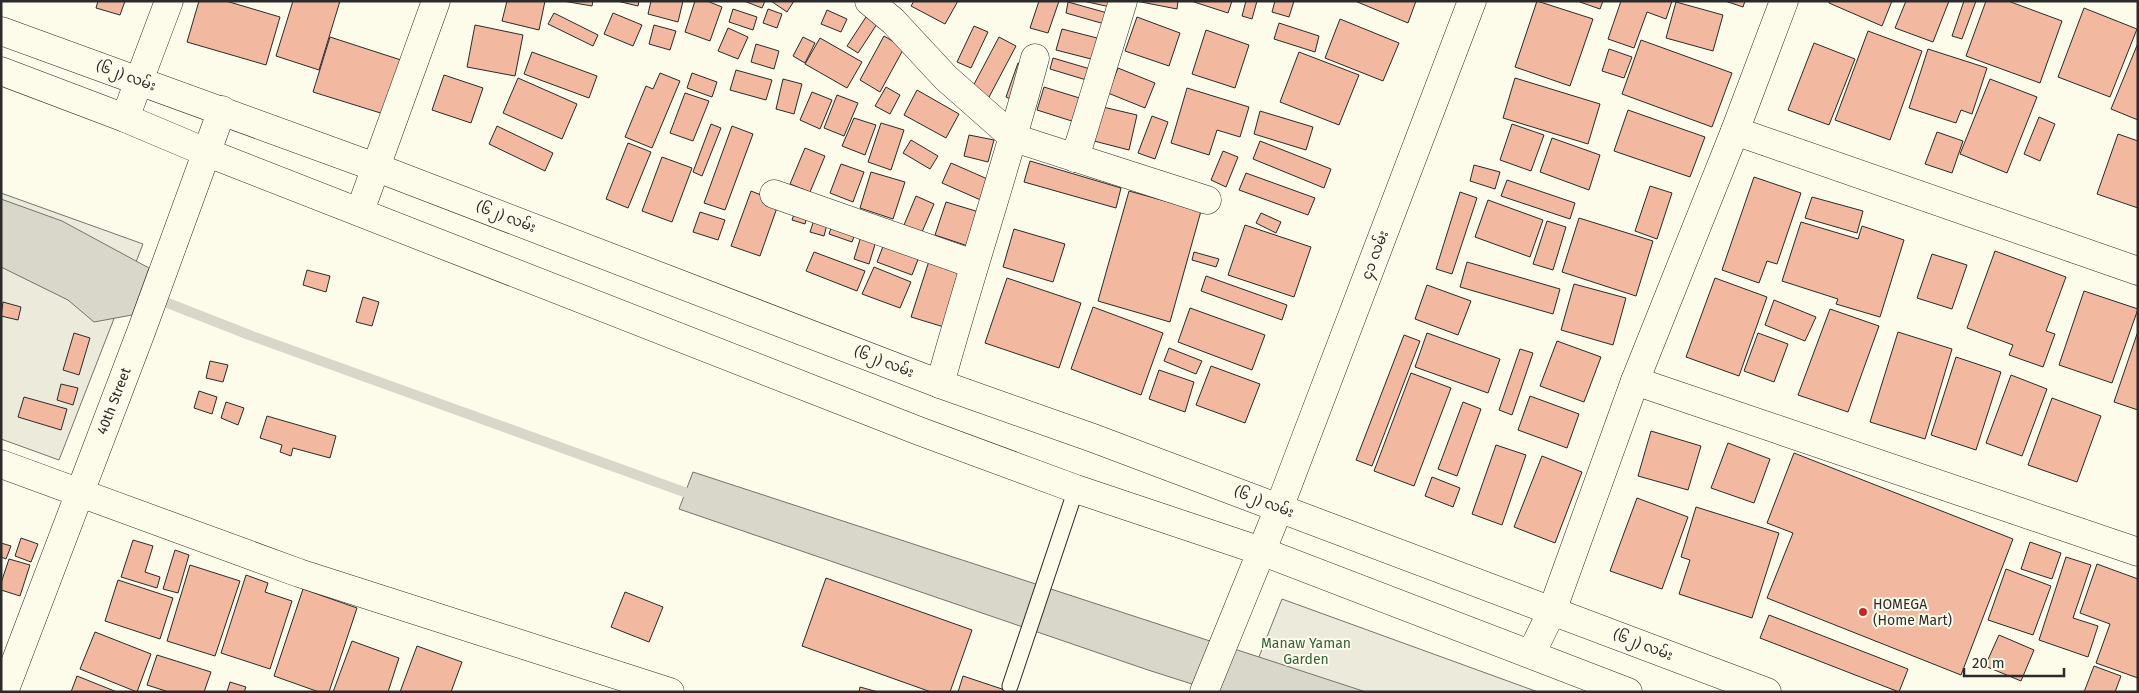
<svg xmlns="http://www.w3.org/2000/svg" width="2139" height="693" font-family="'Fira Sans','Noto Sans Myanmar',sans-serif">
<rect width="100%" height="100%" fill="#fdfbea"/>
<!-- green -->
<g fill="#ecebdb" stroke="#74746e">
<path d="M 1,193 L 143,244 L 59,460 L 1,439 Z"/>
<path d="M 1282,599 L 1538,692 L 1245,692 Z"/>
</g>
<!-- water -->
<g fill="#d8d7c9" stroke="#74746e">
<path d="M 1,199 L 62,221 L 149,268 L 132,315 L 94,322 L 68,300 L 1,267 Z"/>
<path d="M 693,472 L 1366,692 L 1217,692 L 1148,670 L 679,509 Z"/>
</g>
<g fill="none" stroke-linecap="round" stroke-linejoin="round">
<!-- stream -->
<path stroke="#d8d7c9" stroke-width="10" d="M 155,298 L 252,336 L 698,497"/>
</g>
<!-- building -->
<g fill="#f2b8a0" stroke="#2b2b2b">
<path d="M 98,1 L 125,1 L 120,15 L 96,8 Z"/>
<path d="M 199,1 L 226,1 L 280,17 L 266,65 L 187,42 Z"/>
<path d="M 293,1 L 340,1 L 319,70 L 276,56 Z"/>
<path d="M 507,1 L 545,1 L 539,30 L 502,21 Z"/>
<path d="M 563,1 L 593,1 L 592,6 Z"/>
<path d="M 617,1 L 639,1 L 638,6 Z"/>
<path d="M 651,1 L 683,1 L 678,22 L 648,14 Z"/>
<path d="M 695,1 L 707,1 L 722,7 L 710,41 L 685,32 Z"/>
<path d="M 744,1 L 765,1 L 762,8 Z"/>
<path d="M 771,1 L 794,1 L 787,12 Z"/>
<path d="M 914,1 L 958,1 L 945,24 L 911,6 Z"/>
<path d="M 1039,1 L 1059,1 L 1048,33 L 1030,28 Z"/>
<path d="M 1083,1 L 1116,1 L 1115,8 Z"/>
<path d="M 1136,1 L 1178,1 L 1177,9 Z"/>
<path d="M 1191,1 L 1232,1 L 1228,13 Z"/>
<path d="M 1246,1 L 1257,1 L 1252,19 L 1242,16 Z"/>
<path d="M 1275,1 L 1294,1 L 1289,17 L 1272,12 Z"/>
<path d="M 1355,1 L 1416,1 L 1408,23 Z"/>
<path d="M 1537,1 L 1593,19 L 1570,86 L 1515,67 Z"/>
<path d="M 1577,1 L 1603,1 L 1600,9 Z"/>
<path d="M 1621,1 L 1672,1 L 1666,19 L 1647,12 L 1634,48 L 1608,39 Z"/>
<path d="M 1725,1 L 1745,1 L 1743,7 Z"/>
<path d="M 1829,1 L 1892,1 L 1882,26 L 1829,3 Z"/>
<path d="M 1906,1 L 1949,1 L 1933,42 L 1895,28 Z"/>
<path d="M 1964,1 L 1976,1 L 1962,39 L 1952,36 Z"/>
<path d="M 1986,1 L 2008,1 L 2062,21 L 2040,83 L 1966,56 Z"/>
<path d="M 1068,2 L 1111,14 L 1108,25 L 1066,13 Z"/>
<path d="M 1676,2 L 1723,15 L 1713,51 L 1666,38 Z"/>
<path d="M 2084,8 L 2137,29 L 2110,97 L 2058,77 Z"/>
<path d="M 733,9 L 757,17 L 753,30 L 729,22 Z"/>
<path d="M 768,9 L 782,14 L 777,28 L 763,23 Z"/>
<path d="M 827,10 L 847,19 L 841,32 L 821,24 Z"/>
<path d="M 554,13 L 598,35 L 593,46 L 548,24 Z"/>
<path d="M 613,13 L 642,25 L 633,46 L 604,34 Z"/>
<path d="M 866,17 L 877,24 L 858,53 L 847,46 Z"/>
<path d="M 1137,17 L 1180,33 L 1169,66 L 1125,51 Z"/>
<path d="M 1340,19 L 1399,43 L 1383,81 L 1325,58 Z"/>
<path d="M 1279,23 L 1319,36 L 1315,52 L 1274,39 Z"/>
<path d="M 475,25 L 523,35 L 515,76 L 467,67 Z"/>
<path d="M 654,25 L 676,31 L 670,50 L 649,44 Z"/>
<path d="M 974,26 L 988,32 L 971,68 L 957,62 Z"/>
<path d="M 728,28 L 748,37 L 738,59 L 718,51 Z"/>
<path d="M 1062,29 L 1101,39 L 1095,60 L 1056,50 Z"/>
<path d="M 1206,30 L 1249,45 L 1235,88 L 1192,74 Z"/>
<path d="M 1868,31 L 1922,51 L 1890,140 L 1835,120 Z"/>
<path d="M 884,36 L 904,48 L 880,92 L 860,80 Z"/>
<path d="M 330,37 L 404,61 L 387,115 L 313,92 Z"/>
<path d="M 803,37 L 815,43 L 805,63 L 793,56 Z"/>
<path d="M 999,37 L 1016,46 L 988,99 L 971,90 Z"/>
<path d="M 820,38 L 862,62 L 847,88 L 805,64 Z"/>
<path d="M 1641,40 L 1732,73 L 1712,127 L 1622,94 Z"/>
<path d="M 1814,43 L 1855,59 L 1829,125 L 1788,110 Z"/>
<path d="M 2138,43 L 2138,120 L 2111,109 Z"/>
<path d="M 756,44 L 779,51 L 774,69 L 751,62 Z"/>
<path d="M 1609,49 L 1632,57 L 1624,78 L 1602,71 Z"/>
<path d="M 1928,49 L 1987,68 L 1972,114 L 1961,110 L 1956,123 L 1909,108 Z"/>
<path d="M 532,52 L 597,76 L 589,98 L 524,74 Z"/>
<path d="M 1299,52 L 1359,75 L 1339,125 L 1280,102 Z"/>
<path d="M 1053,58 L 1097,71 L 1093,82 L 1050,69 Z"/>
<path d="M 1018,63 L 1027,66 L 1015,101 L 1006,97 Z"/>
<path d="M 1118,68 L 1155,83 L 1145,108 L 1108,93 Z"/>
<path d="M 736,70 L 772,80 L 766,100 L 730,90 Z"/>
<path d="M 660,73 L 680,81 L 652,148 L 625,137 L 646,86 L 653,89 Z"/>
<path d="M 692,73 L 717,82 L 712,97 L 687,88 Z"/>
<path d="M 444,75 L 483,88 L 471,123 L 432,110 Z"/>
<path d="M 518,78 L 577,104 L 562,139 L 503,113 Z"/>
<path d="M 1515,78 L 1600,104 L 1588,144 L 1503,118 Z"/>
<path d="M 783,79 L 802,84 L 794,114 L 776,109 Z"/>
<path d="M 1990,79 L 2037,97 L 2007,173 L 1960,154 Z"/>
<path d="M 886,87 L 900,95 L 890,114 L 875,106 Z"/>
<path d="M 1044,87 L 1086,100 L 1078,123 L 1037,110 Z"/>
<path d="M 1187,88 L 1249,107 L 1240,137 L 1217,130 L 1209,155 L 1171,143 Z"/>
<path d="M 917,90 L 959,114 L 946,138 L 904,115 Z"/>
<path d="M 812,92 L 832,100 L 820,129 L 800,120 Z"/>
<path d="M 685,93 L 709,101 L 693,141 L 670,133 Z"/>
<path d="M 837,95 L 858,103 L 844,136 L 824,128 Z"/>
<path d="M 1103,107 L 1137,115 L 1129,150 L 1094,141 Z"/>
<path d="M 1628,110 L 1705,137 L 1690,177 L 1614,151 Z"/>
<path d="M 1260,111 L 1313,127 L 1306,150 L 1254,134 Z"/>
<path d="M 1152,116 L 1168,122 L 1155,159 L 1138,153 Z"/>
<path d="M 2039,117 L 2055,124 L 2040,161 L 2024,154 Z"/>
<path d="M 854,118 L 876,125 L 865,155 L 842,146 Z"/>
<path d="M 881,123 L 904,130 L 891,170 L 868,162 Z"/>
<path d="M 711,124 L 721,128 L 702,176 L 693,172 Z"/>
<path d="M 1512,124 L 1544,135 L 1531,171 L 1500,160 Z"/>
<path d="M 497,126 L 553,153 L 545,171 L 489,144 Z"/>
<path d="M 732,126 L 753,134 L 725,210 L 704,203 Z"/>
<path d="M 1937,132 L 1963,141 L 1952,173 L 1925,164 Z"/>
<path d="M 2118,134 L 2138,141 L 2138,208 L 2097,194 Z"/>
<path d="M 969,135 L 994,140 L 988,162 L 964,156 Z"/>
<path d="M 1552,138 L 1600,155 L 1589,190 L 1540,172 Z"/>
<path d="M 911,140 L 938,156 L 930,169 L 903,153 Z"/>
<path d="M 1260,141 L 1331,169 L 1324,188 L 1253,159 Z"/>
<path d="M 628,143 L 651,152 L 628,208 L 606,199 Z"/>
<path d="M 805,148 L 825,156 L 810,192 L 790,184 Z"/>
<path d="M 1223,151 L 1238,157 L 1226,187 L 1211,180 Z"/>
<path d="M 662,157 L 692,168 L 672,222 L 642,211 Z"/>
<path d="M 1030,161 L 1121,188 L 1116,208 L 1024,182 Z"/>
<path d="M 951,163 L 992,181 L 983,201 L 942,183 Z"/>
<path d="M 841,164 L 864,172 L 853,202 L 830,193 Z"/>
<path d="M 1474,165 L 1500,172 L 1495,189 L 1470,181 Z"/>
<path d="M 871,172 L 905,182 L 893,219 L 860,208 Z"/>
<path d="M 1246,173 L 1315,198 L 1308,215 L 1239,190 Z"/>
<path d="M 1754,177 L 1801,193 L 1777,264 L 1767,261 L 1759,283 L 1722,270 Z"/>
<path d="M 1507,180 L 1575,203 L 1570,219 L 1501,196 Z"/>
<path d="M 1650,186 L 1672,193 L 1657,239 L 1635,231 Z"/>
<path d="M 751,191 L 779,202 L 760,256 L 731,246 Z"/>
<path d="M 1129,191 L 1201,211 L 1170,322 L 1098,301 Z"/>
<path d="M 1460,192 L 1477,198 L 1452,274 L 1436,269 Z"/>
<path d="M 916,196 L 934,204 L 922,232 L 904,225 Z"/>
<path d="M 1812,197 L 1863,211 L 1857,233 L 1805,218 Z"/>
<path d="M 1488,200 L 1543,220 L 1530,257 L 1475,237 Z"/>
<path d="M 946,202 L 979,212 L 968,246 L 935,235 Z"/>
<path d="M 797,206 L 809,210 L 805,224 L 792,220 Z"/>
<path d="M 700,212 L 725,220 L 718,240 L 693,232 Z"/>
<path d="M 1261,213 L 1281,222 L 1276,233 L 1256,223 Z"/>
<path d="M 815,217 L 828,221 L 824,236 L 810,232 Z"/>
<path d="M 1579,218 L 1653,241 L 1636,296 L 1562,272 Z"/>
<path d="M 1547,221 L 1566,227 L 1553,270 L 1533,264 Z"/>
<path d="M 1801,222 L 1858,239 L 1862,226 L 1904,240 L 1880,317 L 1836,304 L 1838,299 L 1782,281 Z"/>
<path d="M 832,225 L 855,234 L 852,242 L 829,234 Z"/>
<path d="M 1245,225 L 1311,247 L 1294,297 L 1228,275 Z"/>
<path d="M 1014,229 L 1065,244 L 1053,282 L 1003,267 Z"/>
<path d="M 862,233 L 877,238 L 869,264 L 854,259 Z"/>
<path d="M 884,244 L 919,257 L 912,275 L 877,262 Z"/>
<path d="M 1995,251 L 2066,277 L 2046,331 L 2055,334 L 2043,367 L 2009,355 L 2013,345 L 1967,328 Z"/>
<path d="M 814,252 L 865,271 L 857,291 L 806,271 Z"/>
<path d="M 1194,252 L 1219,259 L 1216,267 L 1192,260 Z"/>
<path d="M 1932,254 L 1967,265 L 1952,309 L 1917,298 Z"/>
<path d="M 929,261 L 962,272 L 944,327 L 911,317 Z"/>
<path d="M 1467,262 L 1560,289 L 1553,314 L 1460,287 Z"/>
<path d="M 874,267 L 911,282 L 900,308 L 862,294 Z"/>
<path d="M 307,270 L 330,276 L 326,292 L 303,285 Z"/>
<path d="M 1206,276 L 1287,305 L 1282,320 L 1201,291 Z"/>
<path d="M 1007,278 L 1081,303 L 1059,368 L 985,343 Z"/>
<path d="M 1715,278 L 1767,297 L 1739,376 L 1686,357 Z"/>
<path d="M 1574,284 L 1626,298 L 1613,345 L 1561,330 Z"/>
<path d="M 1427,285 L 1471,301 L 1458,335 L 1415,319 Z"/>
<path d="M 2084,291 L 2138,309 L 2112,383 L 2059,365 Z"/>
<path d="M 363,297 L 379,302 L 372,326 L 356,322 Z"/>
<path d="M 1774,300 L 1816,317 L 1805,341 L 1765,325 Z"/>
<path d="M 3,302 L 21,307 L 18,320 L 1,316 Z"/>
<path d="M 1093,307 L 1163,333 L 1141,395 L 1071,369 Z"/>
<path d="M 1190,308 L 1265,335 L 1252,370 L 1178,342 Z"/>
<path d="M 1830,309 L 1879,326 L 1848,412 L 1798,395 Z"/>
<path d="M 2138,331 L 2138,410 L 2114,402 Z"/>
<path d="M 1898,332 L 1952,349 L 1925,439 L 1870,422 Z"/>
<path d="M 74,333 L 90,338 L 79,375 L 63,370 Z"/>
<path d="M 1427,333 L 1500,359 L 1488,393 L 1415,367 Z"/>
<path d="M 1758,333 L 1788,344 L 1774,382 L 1744,371 Z"/>
<path d="M 1404,335 L 1420,341 L 1372,466 L 1356,460 Z"/>
<path d="M 1557,341 L 1601,357 L 1584,402 L 1540,386 Z"/>
<path d="M 1169,348 L 1202,361 L 1196,374 L 1164,361 Z"/>
<path d="M 1520,349 L 1533,353 L 1512,415 L 1499,410 Z"/>
<path d="M 1956,357 L 2001,372 L 1976,450 L 1931,435 Z"/>
<path d="M 210,361 L 228,365 L 223,382 L 206,378 Z"/>
<path d="M 1211,366 L 1260,384 L 1245,423 L 1196,405 Z"/>
<path d="M 1159,370 L 1194,382 L 1185,412 L 1149,399 Z"/>
<path d="M 1411,373 L 1451,388 L 1414,486 L 1374,471 Z"/>
<path d="M 2011,375 L 2047,389 L 2022,456 L 1986,443 Z"/>
<path d="M 61,384 L 78,388 L 73,405 L 57,400 Z"/>
<path d="M 199,391 L 217,397 L 212,414 L 194,408 Z"/>
<path d="M 1530,396 L 1579,414 L 1567,448 L 1518,430 Z"/>
<path d="M 24,397 L 67,409 L 61,430 L 18,417 Z"/>
<path d="M 2052,398 L 2101,416 L 2077,482 L 2028,465 Z"/>
<path d="M 226,402 L 244,408 L 238,425 L 221,418 Z"/>
<path d="M 1463,402 L 1481,409 L 1457,476 L 1438,469 Z"/>
<path d="M 267,416 L 336,436 L 330,458 L 293,448 L 291,456 L 280,452 L 282,445 L 260,438 Z"/>
<path d="M 1651,431 L 1701,446 L 1688,490 L 1638,476 Z"/>
<path d="M 1728,443 L 1770,459 L 1754,503 L 1711,488 Z"/>
<path d="M 1496,445 L 1526,455 L 1502,525 L 1472,514 Z"/>
<path d="M 1794,453 L 2013,539 L 1961,675 L 1767,598 L 1793,533 L 1767,523 Z"/>
<path d="M 1542,456 L 1582,472 L 1555,543 L 1514,527 Z"/>
<path d="M 1432,477 L 1460,488 L 1453,507 L 1425,496 Z"/>
<path d="M 1637,498 L 1688,517 L 1662,589 L 1610,571 Z"/>
<path d="M 1696,507 L 1779,533 L 1752,618 L 1679,594 L 1690,560 L 1681,557 Z"/>
<path d="M 21,538 L 38,544 L 31,562 L 15,556 Z"/>
<path d="M 133,540 L 153,546 L 145,572 L 160,577 L 157,588 L 121,577 Z"/>
<path d="M 2030,542 L 2061,553 L 2052,579 L 2021,569 Z"/>
<path d="M 1,543 L 11,546 L 6,559 L 1,557 Z"/>
<path d="M 175,550 L 189,555 L 178,593 L 163,589 Z"/>
<path d="M 2066,557 L 2091,565 L 2073,618 L 2098,626 L 2088,657 L 2039,640 Z"/>
<path d="M 9,559 L 30,565 L 20,596 L 1,590 L 1,583 Z"/>
<path d="M 2097,564 L 2138,579 L 2138,678 L 2096,663 L 2110,624 L 2080,613 Z"/>
<path d="M 190,565 L 240,581 L 215,656 L 167,641 Z"/>
<path d="M 2006,569 L 2051,586 L 2033,635 L 1988,620 Z"/>
<path d="M 246,575 L 268,583 L 265,592 L 292,601 L 270,669 L 221,653 Z"/>
<path d="M 826,578 L 972,630 L 950,692 L 931,692 L 802,646 Z"/>
<path d="M 118,580 L 173,598 L 160,639 L 105,621 Z"/>
<path d="M 303,589 L 357,608 L 329,692 L 319,692 L 274,676 Z"/>
<path d="M 625,592 L 663,607 L 649,642 L 611,627 Z"/>
<path d="M 1769,615 L 1908,669 L 1899,692 L 1760,638 Z"/>
<path d="M 95,632 L 151,654 L 137,692 L 80,669 Z"/>
<path d="M 1999,635 L 2034,650 L 2021,681 L 1985,666 Z"/>
<path d="M 352,641 L 399,658 L 388,692 L 333,692 Z"/>
<path d="M 417,646 L 462,662 L 451,692 L 400,692 Z"/>
<path d="M 157,655 L 211,672 L 204,692 L 169,692 L 147,685 Z"/>
<path d="M 2094,666 L 2121,676 L 2115,692 L 2084,692 Z"/>
<path d="M 77,676 L 117,692 L 71,692 Z"/>
<path d="M 963,676 L 1011,692 L 958,692 Z"/>
<path d="M 230,682 L 246,687 L 244,692 L 227,692 Z"/>
<path d="M 860,687 L 878,692 L 859,692 Z"/>
</g>
<g fill="none" stroke-linecap="round" stroke-linejoin="round">
<!-- service casing -->
<g stroke="#2b2b2b" stroke-width="17">
<path id="service" d="M 1010,686 L 1076,489"/>
</g>
<!-- minor casing -->
<g stroke="#2b2b2b" stroke-width="29">
<g id="minor">
<path d="M 869,1 L 893,21 L 946,78 L 1014,138 L 1207,200"/>
<path d="M 125,118 L 169,1"/>
<path d="M 1735,131 L 2138,271"/>
<path d="M 1075,158 L 1123,1"/>
<path d="M 774,194 L 973,264"/>
<path d="M 360,211 L 436,1"/>
<path d="M 1635,381 L 2138,552"/>
<path d="M 940,384 C 970,275 1006,167 1035,58"/>
<path d="M 1,464 L 299,573 L 670,692"/>
<path d="M 1531,654 L 1552,611 L 1635,381 L 1735,131 L 1784,1"/>
<path d="M 4,692 L 141,332 L 222,110"/>
<path d="M 1204,692 L 1279,508 L 1472,1"/>
</g>
</g>
<!-- primary casing -->
<g stroke="#2b2b2b" stroke-width="29">
<g id="primary">
<path d="M 1,31 L 375,167 L 940,384 L 1093,438 L 1767,692"/>
<path d="M 1,71 L 125,118 L 208,153 L 919,431 L 1076,489 L 1261,551 L 1628,692"/>
</g>
</g>
<!-- service -->
<use href="#service" stroke="#fdfbea" stroke-width="15"/>
<!-- minor -->
<use href="#minor" stroke="#fdfbea" stroke-width="28"/>
<!-- primary -->
<use href="#primary" stroke="#fdfbea" stroke-width="28"/>
</g>
<!-- markers -->
<circle fill="#c62828" stroke="#fdfbea" stroke-width="2" cx="1863" cy="612" r="5"/>
<g text-anchor="middle" dominant-baseline="central" stroke-width="4" stroke-linejoin="round" paint-order="stroke">
<!-- street labels -->
<g font-size="14" fill="#2b2b2b" stroke="#fdfbea">
<text transform="translate(126 76) rotate(20)">(၆၂) လမ်း</text>
<text transform="translate(506 217) rotate(21)">(၆၂) လမ်း</text>
<text transform="translate(1375 255) rotate(-69)">၄၁ လမ်း</text>
<text transform="translate(884 362) rotate(21)">(၆၂) လမ်း</text>
<text transform="translate(114 401) rotate(-69)">40th Street</text>
<text transform="translate(1264 502) rotate(21)">(၆၂) လမ်း</text>
<text transform="translate(1643 645) rotate(21)">(၆၂) လမ်း</text>
</g>
<!-- poi labels -->
<g font-size="14" fill="#2b2b2b" stroke="#fdfbea" text-anchor="start">
<text x="1873" y="604">HOMEGA<tspan x="1873" dy="16">(Home Mart)</tspan></text>
</g>
<!-- park labels -->
<g font-size="14" fill="#34623c" stroke="#fdfbea">
<text x="1306" y="643">Manaw Yaman<tspan x="1306" dy="16">Garden</tspan></text>
</g>
</g>
<!-- border -->
<rect width="2139" height="693" fill="none" stroke="#2b2b2b" stroke-width="5"/>
<!-- scale -->
<path d="M1964 668v8h100v-8" fill="none" stroke="#2b2b2b" stroke-width="2.5"/>
<text x="1972" y="668" font-size="15" fill="#2b2b2b" stroke="#fdfbea" stroke-width="4" paint-order="stroke">20 m</text>
</svg>
